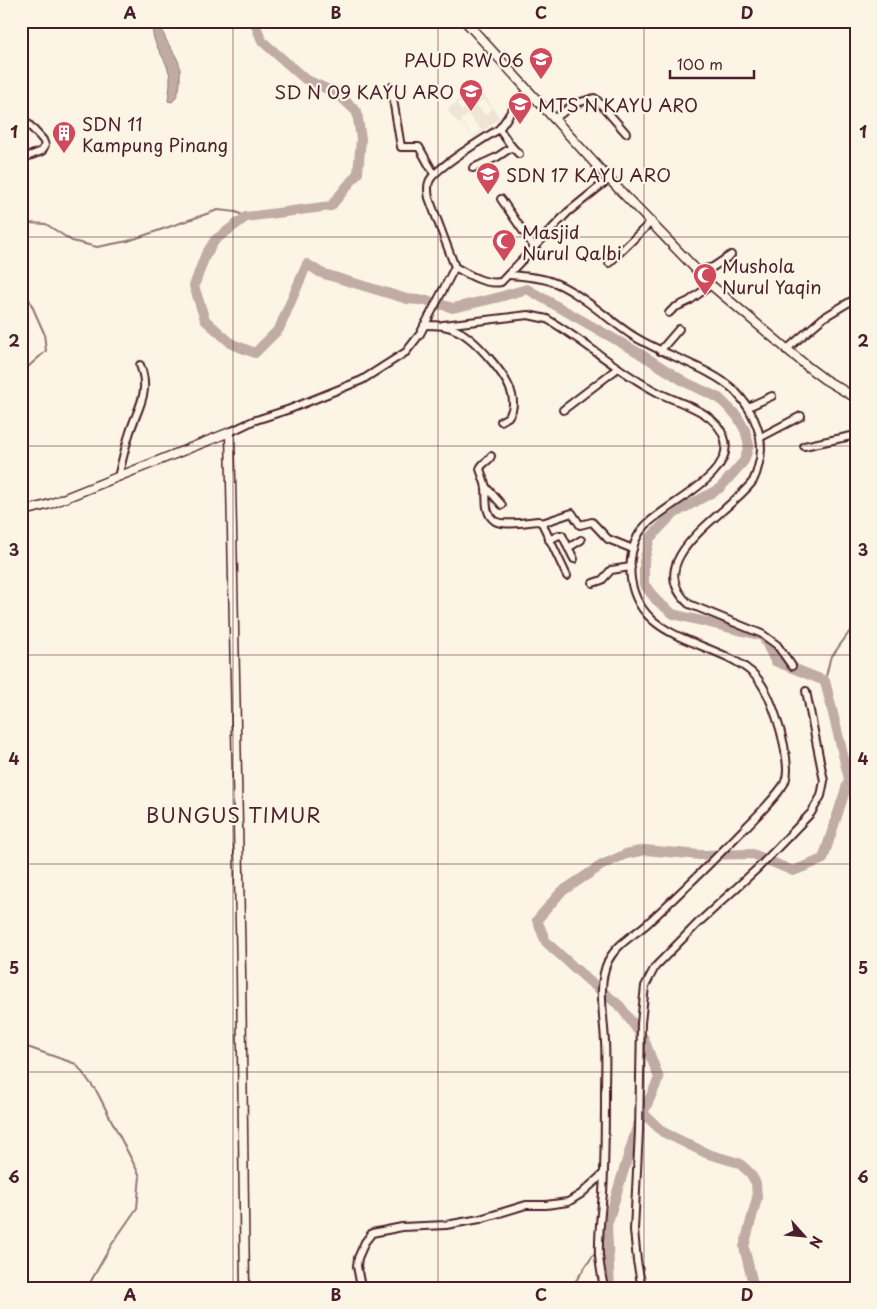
<svg xmlns="http://www.w3.org/2000/svg" width="877" height="1309" font-family="'Playpen Sans',sans-serif">
<rect width="100%" height="100%" fill="#fcf5e5"/>
<filter id="ink" filterUnits="userSpaceOnUse"><feTurbulence type="fractalNoise" baseFrequency=".02" numOctaves="2"/><feDisplacementMap in="SourceGraphic" scale="10" xChannelSelector="R" yChannelSelector="G"/><feConvolveMatrix kernelMatrix="1 2 1 2 8 2 1 2 1" color-interpolation-filters="sRGB"/></filter>
<g filter="url(#ink)">
<!-- built -->
<path fill="#eee5d7" fill-rule="evenodd" d="M 477,85 L 500,118 L 473,138 L 461,122 L 459,124 L 447,110 ZM 476,89 L 482,96 L 462,111 L 457,104 ZM 484,99 L 492,109 L 485,115 L 476,104 ZM 468,114 L 481,130 L 473,137 L 461,120 Z"/>
<!-- water -->
<path fill="#c0aca5" stroke="#917474" d="M 154,21 L 164,21 C 158,35 173,48 178,61 C 181,67 180,73 180,80 C 180,88 178,96 172,102 L 168,101 C 169,91 172,79 168,69 C 163,53 148,40 154,21 Z"/>
<g fill="none" stroke-linecap="round" stroke-linejoin="round">
<!-- stream -->
<g stroke="#917474" stroke-width="2">
<path d="M 21,231 L 28,223 L 46,224 L 72,241 L 97,247 L 128,241 L 218,210 L 236,212 L 246,217"/>
<path d="M 21,281 L 44,333 L 46,351 L 21,373"/>
<path d="M 825,681 L 830,659 L 850,631 L 856,627"/>
<path d="M 21,1042 L 30,1048 L 76,1064 L 97,1092 L 140,1176 L 137,1208 L 112,1244 L 87,1288"/>
<path d="M 602,1243 L 607,1234"/>
<path d="M 571,1288 L 596,1251"/>
</g>
<!-- river -->
<g stroke="#c0aca5" stroke-width="10">
<path d="M 254,21 L 262,41 L 305,79 L 338,94 L 357,112 L 361,139 L 358,173 L 331,206 L 246,217 L 215,240 L 205,256 L 194,286 L 205,320 L 232,344 L 255,353 L 279,329 L 307,264 L 321,273 L 407,299 L 429,301 L 453,308 L 496,298 L 527,289 L 639,353 L 685,382 L 719,398 L 737,416 L 745,430 L 749,445 L 744,461 L 720,488 L 672,515 L 650,538 L 644,561 L 644,584 L 656,600 L 673,614 L 763,636 L 775,661 L 825,681 L 849,779 L 823,859 L 793,871 L 753,854 L 700,855 L 645,850 L 626,854 L 602,865 L 561,892 L 537,920 L 546,942 L 588,980 L 620,1006 L 644,1039 L 659,1078 L 637,1127 L 607,1225 L 610,1288"/>
<path d="M 643,1113 L 663,1132 L 708,1154 L 739,1163 L 750,1173 L 756,1183 L 757,1198 L 744,1247 L 754,1288"/>
</g>
<!-- minor casing -->
<g stroke="#4a1f2b" stroke-width="10">
<g id="minor">
<path d="M 391,87 L 401,147 L 419,147 L 434,174"/>
<path d="M 529,91 C 513,103 511,115 499,129 C 485,138 433,169 429,182 C 427,188 428,193 429,198 L 455,267 C 469,275 486,285 501,282 L 568,212 L 609,179"/>
<path d="M 21,116 L 43,140 L 45,145 L 42,151 L 21,159"/>
<path d="M 554,119 L 574,104 L 594,98 L 597,100 L 626,133"/>
<path d="M 512,147 L 519,154"/>
<path d="M 473,168 L 497,157 L 512,147 L 499,129"/>
<path d="M 501,199 L 534,247"/>
<path d="M 609,263 L 652,221"/>
<path d="M 697,271 L 713,267 L 731,255"/>
<path d="M 508,275 C 522,276 537,277 550,281 C 578,290 609,321 635,337 C 664,355 713,369 735,391 C 754,411 767,440 758,467 C 757,472 755,477 753,481 C 729,514 639,559 689,604 L 762,634 L 777,645 L 792,666"/>
<path d="M 669,313 L 674,308 L 689,301 L 711,285"/>
<path d="M 424,325 C 436,325 447,325 458,331 C 475,339 508,376 512,395 C 514,403 513,411 508,417 L 501,421"/>
<path d="M 443,325 L 528,315 L 547,319 C 585,341 618,372 657,392 C 680,404 714,410 724,437 C 738,474 665,504 645,526 C 632,539 629,561 631,579 C 640,642 711,639 750,671 C 771,687 786,743 787,769 C 787,776 786,782 782,787 C 770,804 754,819 739,834 C 710,864 680,893 649,922 C 635,935 617,943 608,961 C 597,983 604,1018 605,1042 C 606,1059 605,1076 605,1092 C 605,1126 605,1160 603,1193 C 601,1214 598,1235 599,1256 C 600,1267 602,1277 604,1288"/>
<path d="M 786,350 L 823,318 L 856,298"/>
<path d="M 660,351 L 679,329"/>
<path d="M 748,407 L 772,396"/>
<path d="M 563,410 L 618,368"/>
<path d="M 230,432 L 253,421 L 290,409 L 362,380 L 406,352 L 420,334 L 455,267"/>
<path d="M 761,437 L 801,416"/>
<path d="M 804,446 L 856,435"/>
<path d="M 491,456 C 489,462 482,462 480,469 C 482,475 485,482 486,488 C 487,498 484,514 495,521 C 503,526 527,522 538,521 L 542,523 L 567,576"/>
<path d="M 118,477 C 122,462 125,447 130,432 C 138,407 151,392 140,365"/>
<path d="M 486,487 L 502,505"/>
<path d="M 542,523 L 572,513 L 580,525 L 592,522 L 608,539 L 633,549"/>
<path d="M 549,540 L 559,535 L 562,535 L 574,559"/>
<path d="M 568,548 L 581,540"/>
<path d="M 593,583 L 602,580 L 611,570 L 631,567"/>
<path d="M 359,1288 L 360,1282 L 357,1266 L 358,1258 L 365,1242 L 372,1233 L 402,1227 L 446,1225 L 480,1219 L 526,1205 L 546,1205 L 568,1202 L 581,1194 L 603,1174"/>
<path d="M 642,1288 L 637,1261 L 634,1230 L 639,1131 L 641,1023 L 645,986 L 655,967 L 697,924 L 759,867 L 811,813 L 821,796 L 824,781 L 806,691"/>
</g>
</g>
<!-- tertiary casing -->
<g stroke="#4a1f2b" stroke-width="11">
<g id="tertiary">
<path d="M 465,21 L 609,179 L 711,285 L 808,367 L 824,379 L 856,398"/>
<path d="M 21,512 L 50,504 L 230,432 L 241,972 L 245,1288"/>
</g>
</g>
<!-- minor -->
<use href="#minor" stroke="#fcf5e5" stroke-width="6"/>
<!-- tertiary -->
<use href="#tertiary" stroke="#fcf5e5" stroke-width="8"/>
</g>
</g>
<!-- grid -->
<path fill="none" stroke="#4a1f2b" stroke-width="1" stroke-opacity="0.55" d="M 233,21 L 233,1288M 438,21 L 438,1288M 644,21 L 644,1288M 21,237 L 856,237M 21,446 L 856,446M 21,655 L 856,655M 21,864 L 856,864M 21,1072 L 856,1072"/>
<!-- icons -->
<defs>
<g id="school-pin" transform="scale(1.25)"><path d="M0 17L-7.5 6A9.5 9.5 0 1 1 7.5 6Z" fill="#d1495b" stroke="#fcf5e5"/><path d="M0-5L7-2L0 1L-7-2ZM-4 1L0 2.5L4 1V4Q0 6-4 4Z" fill="#fff"/></g>
<g id="building-pin" transform="scale(1.25)"><path d="M0 17L-7.5 6A9.5 9.5 0 1 1 7.5 6Z" fill="#d1495b" stroke="#fcf5e5"/><path d="M-4-6H4V6H1V3H-1V6H-4ZM-2.5-4.3h1.7v1.8h-1.7ZM.8-4.3h1.7v1.8H.8ZM-2.5-1h1.7V.8h-1.7ZM.8-1h1.7V.8H.8Z" fill="#fff"/></g>
<g id="mosque-pin" transform="scale(1.25)"><path d="M0 17L-7.5 6A9.5 9.5 0 1 1 7.5 6Z" fill="#d1495b" stroke="#fcf5e5"/><path d="M3.5-4.9A6 6 0 1 0 3.5 4.9A5 5 0 1 1 3.5-4.9Z" fill="#fff"/></g>
</defs>
<g fill-rule="evenodd">
<use href="#school-pin" x="541" y="59"/>
<use href="#school-pin" x="471" y="91"/>
<use href="#school-pin" x="520" y="104"/>
<use href="#building-pin" x="64" y="133"/>
<use href="#school-pin" x="488" y="174"/>
<use href="#mosque-pin" x="504" y="241"/>
<use href="#mosque-pin" x="705" y="275"/>
</g>
<g text-anchor="middle" dominant-baseline="central" stroke-width="4.5" stroke-linejoin="round" paint-order="stroke">
<!-- poi labels -->
<g font-size="18" fill="#4a1f2b" stroke="#fcf5e5" text-anchor="start">
<text x="524" y="59" text-anchor="end">PAUD RW 06</text>
<text x="454" y="91" text-anchor="end">SD N 09 KAYU ARO</text>
<text x="538" y="104">MTS N KAYU ARO</text>
<text x="82" y="123">SDN 11<tspan x="82" dy="21">Kampung Pinang</tspan></text>
<text x="506" y="174">SDN 17 KAYU ARO</text>
<text x="522" y="231">Masjid<tspan x="522" dy="21">Nurul Qalbi</tspan></text>
<text x="722" y="265">Mushola<tspan x="722" dy="21">Nurul Yaqin</tspan></text>
</g>
<!-- quarter labels -->
<g font-size="20" letter-spacing="1" fill="#4a1f2b" stroke="#fcf5e5">
<text x="234" y="815">BUNGUS TIMUR</text>
</g>
</g>
<!-- margin -->
<rect width="877" height="1309" fill="none" stroke="#fcf5e5" stroke-width="55"/>
<!-- north arrow -->
<g transform="translate(804 1236) rotate(117)" stroke="#fcf5e5" stroke-width="4" paint-order="stroke">
<path d="M0-4L9 19L0 12L-9 19Z" fill="#4a1f2b"/>
<text y="-8" font-size="14" font-weight="bold" text-anchor="middle" fill="#4a1f2b">N</text>
</g>
<!-- scale -->
<path d="M670 70v8h84v-8" fill="none" stroke="#4a1f2b" stroke-width="2.5"/>
<text x="677" y="70" font-size="15" fill="#4a1f2b" stroke="#fcf5e5" stroke-width="4" paint-order="stroke">100 m</text>
<rect x="28" y="28" width="822" height="1254" fill="none" stroke="#4a1f2b" stroke-width="2"/>
<g font-size="16" text-anchor="middle" font-weight="bold" fill="#4a1f2b">
<text x="130" y="19">A</text>
<text x="336" y="19">B</text>
<text x="541" y="19">C</text>
<text x="747" y="19">D</text>
<text x="14" y="138">1</text>
<text x="863" y="138">1</text>
<text x="14" y="347">2</text>
<text x="863" y="347">2</text>
<text x="14" y="556">3</text>
<text x="863" y="556">3</text>
<text x="14" y="765">4</text>
<text x="863" y="765">4</text>
<text x="14" y="974">5</text>
<text x="863" y="974">5</text>
<text x="14" y="1183">6</text>
<text x="863" y="1183">6</text>
<text x="130" y="1301">A</text>
<text x="336" y="1301">B</text>
<text x="541" y="1301">C</text>
<text x="747" y="1301">D</text>
</g>
</svg>
